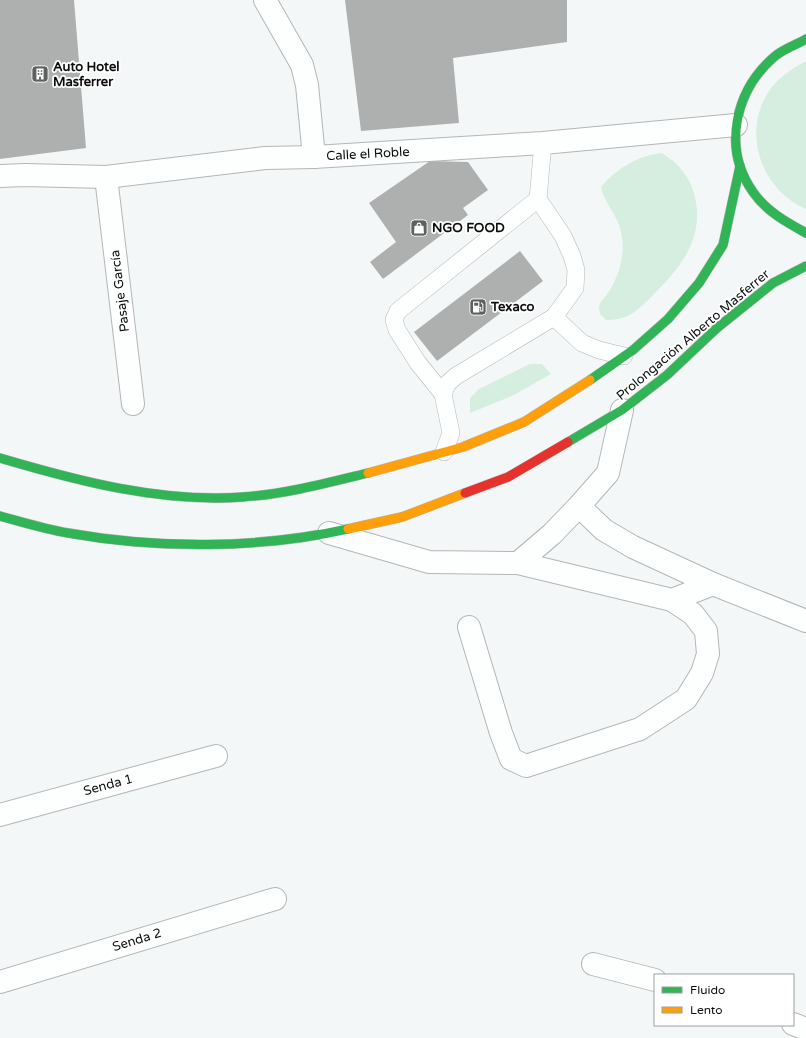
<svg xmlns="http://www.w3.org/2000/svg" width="806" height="1038" font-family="'Varela Round',sans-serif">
<rect width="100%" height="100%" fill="#f4f7f8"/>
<!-- green -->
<g fill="#d5eedf">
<path d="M 806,61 L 806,209 C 763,191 742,136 767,94 C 776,79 791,69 806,61 Z"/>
<path d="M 661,153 C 693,169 705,209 692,242 C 685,261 669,279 655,293 C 639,309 630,320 606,320 L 600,314 L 599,306 C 602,299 608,294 611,288 C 623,267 627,242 617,220 C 612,209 603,199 601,187 C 616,169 637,156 661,153 Z"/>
<path d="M 530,364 L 542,364 L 551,374 L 514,395 L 470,413 L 470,398 L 479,389 Z"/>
</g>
<!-- building -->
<g fill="#aeb0b0">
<path d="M 0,0 L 74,0 L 86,148 L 0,159 Z"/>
<path d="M 345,0 L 567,0 L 567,42 L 453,58 L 459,123 L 361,131 Z"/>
<path d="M 430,161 L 468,162 L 488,190 L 463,208 L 468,215 L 383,279 L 370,262 L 396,242 L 369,203 Z"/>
<path d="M 520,251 L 543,281 L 437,361 L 414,332 Z"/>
</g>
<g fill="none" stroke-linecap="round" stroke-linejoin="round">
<!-- lane casing -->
<g stroke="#b4b6b6" stroke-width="18">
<g id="lane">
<path d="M 554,317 L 582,343 L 599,350 L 624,356"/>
<path d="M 443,394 L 447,384 L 456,376 L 554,317 L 575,288 L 576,270 L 572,256 L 563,236 L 538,199 L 543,143"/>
<path d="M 444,452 L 451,433 L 443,394 L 418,363 L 397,330 L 394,320 L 398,311 L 538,199"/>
</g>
</g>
<!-- street casing -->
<g stroke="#b4b6b6" stroke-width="24">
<g id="street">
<path d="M 265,0 L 302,65 L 307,85 L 314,157"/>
<path d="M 0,176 L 25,175 L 106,177 L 265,158 L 314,157 L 543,143 L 736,125"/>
<path d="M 106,177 L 133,404"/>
<path d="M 622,410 L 608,473 L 579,506 L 604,530 L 633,547 L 713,584 L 806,621"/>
<path d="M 329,533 L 429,562 L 518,563 L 672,600 L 713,584"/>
<path d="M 518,563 L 552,534 L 579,506"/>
<path d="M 469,627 L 501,733 L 511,759 L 526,766 L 640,729 L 686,699 L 702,673 L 708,654 L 706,631 L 693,614 L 672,600"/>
<path d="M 0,815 L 216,756"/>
<path d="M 593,964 L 655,980"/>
<path d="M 0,982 L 275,899"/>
<path d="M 793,1024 L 806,1029"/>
</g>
</g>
<!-- fast casing -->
<g stroke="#b4b6b6" stroke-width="10">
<g id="fast">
<path d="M 806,39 C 796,45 783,49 774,57 C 735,91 722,148 753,192 C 766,211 786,222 806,233"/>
<path d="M 590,380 L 633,350 L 668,319 L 699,283 L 723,245 L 740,166"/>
<path d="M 568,442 L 622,410 L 667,375 L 717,328 L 773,283 L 806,266"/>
<path d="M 0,458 C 78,481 161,503 243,497 C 286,494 327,483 368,473"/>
<path d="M 0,516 C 22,522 45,529 68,533 C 158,549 258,549 348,529"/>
</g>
</g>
<!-- slow casing -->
<g stroke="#b4b6b6" stroke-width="10">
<g id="slow">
<path d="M 368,473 L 463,447 L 524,422 L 590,380"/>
<path d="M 348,529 L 402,517 L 465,493"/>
</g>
</g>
<!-- jam casing -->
<g stroke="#b4b6b6" stroke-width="10">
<path id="jam" d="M 465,493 L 508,477 L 568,442"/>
</g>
<!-- lane -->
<use href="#lane" stroke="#fdfefe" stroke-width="17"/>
<!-- street -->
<use href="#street" stroke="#fdfefe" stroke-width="22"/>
<!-- fast -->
<use href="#fast" stroke="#30b455" stroke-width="9"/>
<!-- slow -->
<use href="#slow" stroke="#ff9f0a" stroke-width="9"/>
<!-- jam -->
<use href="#jam" stroke="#e5322d" stroke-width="9"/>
</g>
<!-- icons -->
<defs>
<g id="building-square" transform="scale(0.9)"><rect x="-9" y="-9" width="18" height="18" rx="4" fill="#5d6060" stroke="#fff"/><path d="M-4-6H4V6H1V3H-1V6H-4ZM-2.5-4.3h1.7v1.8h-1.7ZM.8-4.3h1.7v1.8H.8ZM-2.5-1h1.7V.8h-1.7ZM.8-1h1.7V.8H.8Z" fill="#fff"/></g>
<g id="shop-square" transform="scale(0.9)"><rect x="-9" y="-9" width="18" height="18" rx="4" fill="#5d6060" stroke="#fff"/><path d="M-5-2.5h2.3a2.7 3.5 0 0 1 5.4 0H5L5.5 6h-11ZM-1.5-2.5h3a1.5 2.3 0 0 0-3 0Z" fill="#fff"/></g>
<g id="fuel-square" transform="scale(0.9)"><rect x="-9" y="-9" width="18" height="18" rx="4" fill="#5d6060" stroke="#fff"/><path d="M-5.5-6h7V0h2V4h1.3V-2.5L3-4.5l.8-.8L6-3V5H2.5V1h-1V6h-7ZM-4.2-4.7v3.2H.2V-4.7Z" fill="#fff"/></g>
</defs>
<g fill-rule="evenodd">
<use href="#building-square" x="40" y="74"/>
<use href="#shop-square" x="419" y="228"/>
<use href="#fuel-square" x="478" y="307"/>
</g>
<g text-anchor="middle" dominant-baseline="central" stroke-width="3.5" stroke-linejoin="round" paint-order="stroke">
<!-- poi labels -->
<g font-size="13" font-weight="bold" fill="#0c0e0e" stroke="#fff" text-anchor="start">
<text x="53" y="67">Auto Hotel<tspan x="53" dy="15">Masferrer</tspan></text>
<text x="432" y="228">NGO FOOD</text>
<text x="491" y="307">Texaco</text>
</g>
<!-- street labels -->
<g font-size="13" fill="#0c0e0e" stroke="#fff">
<text transform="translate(368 154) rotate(-3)">Calle el Roble</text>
<text transform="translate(120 291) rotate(-97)">Pasaje García</text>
<text transform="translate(693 335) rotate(-40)">Prolongación Alberto Masferrer</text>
<text transform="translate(108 785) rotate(-15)">Senda 1</text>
<text transform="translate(137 940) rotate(-17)">Senda 2</text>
</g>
</g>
<!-- legend -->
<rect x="654" y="974" width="140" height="52" fill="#ffffff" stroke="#9e9f9f"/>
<rect x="662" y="987" width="20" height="6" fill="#30b455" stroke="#9e9f9f"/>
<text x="690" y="994" font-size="12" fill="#0c0e0e">Fluido</text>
<rect x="662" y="1007" width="20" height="6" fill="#ff9f0a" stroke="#9e9f9f"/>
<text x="690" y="1014" font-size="12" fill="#0c0e0e">Lento</text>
</svg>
